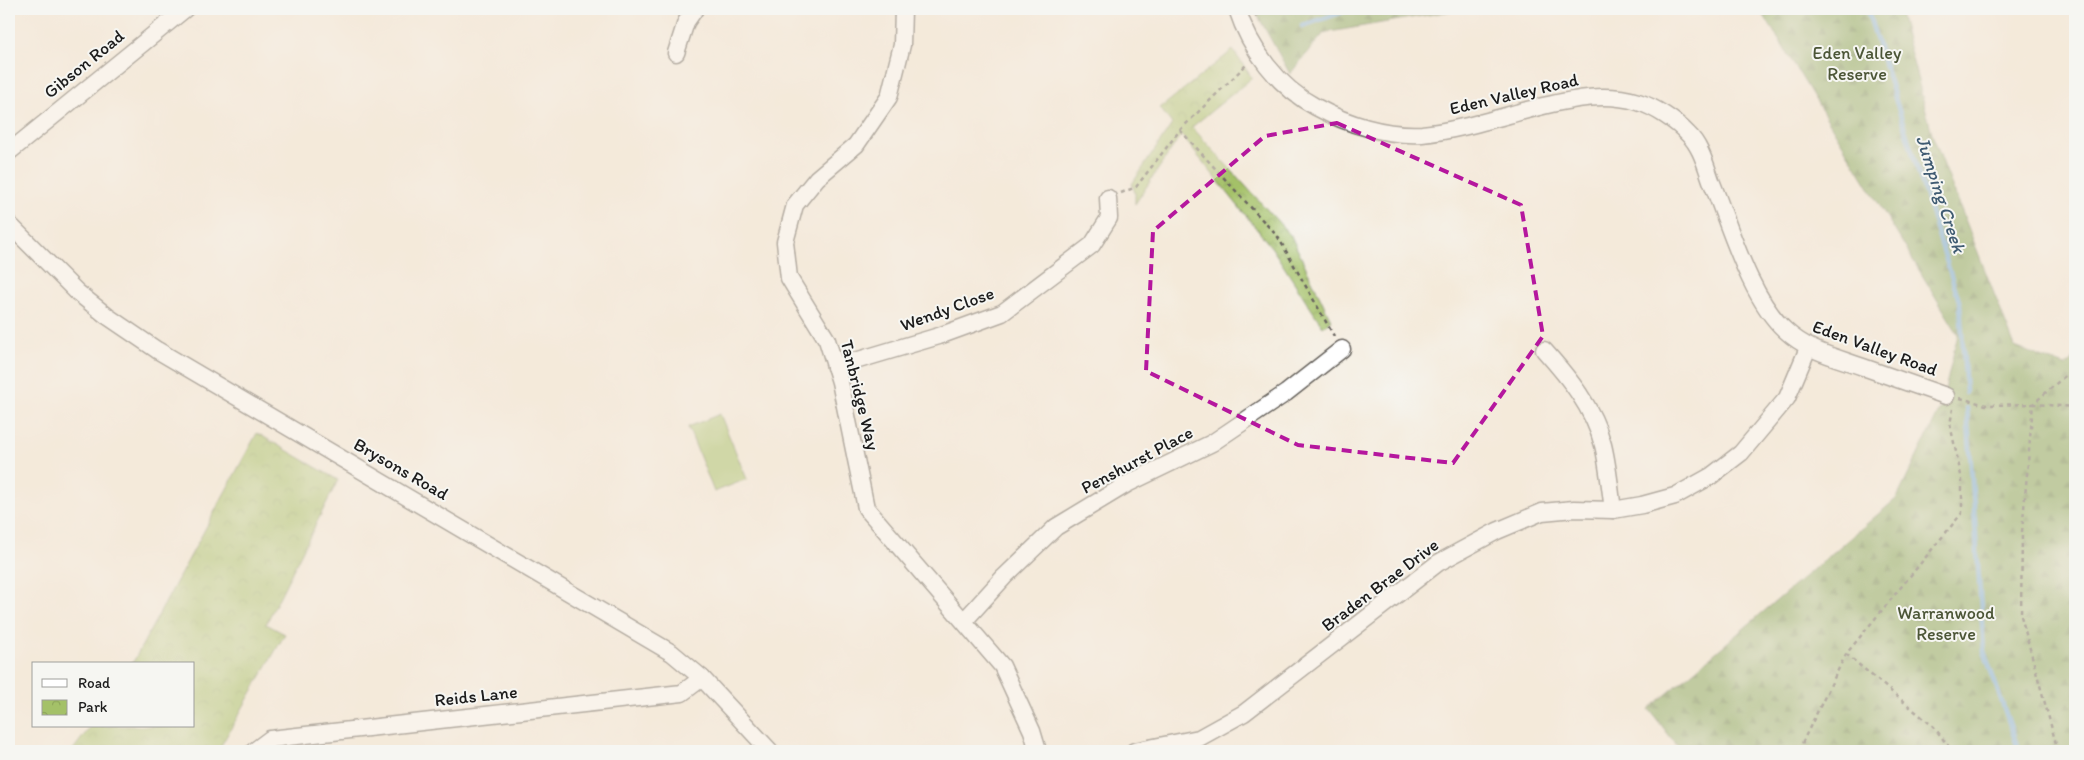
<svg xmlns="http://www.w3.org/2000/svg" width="2084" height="760" font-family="Itim,sans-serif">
<defs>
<pattern id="forest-firs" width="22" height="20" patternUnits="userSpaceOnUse" patternTransform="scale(1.25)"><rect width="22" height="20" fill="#83a75c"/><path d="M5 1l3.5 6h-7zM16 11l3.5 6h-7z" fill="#6a874b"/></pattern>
<pattern id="park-crowns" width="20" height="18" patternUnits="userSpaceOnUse" patternTransform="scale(1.25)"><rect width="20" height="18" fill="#a4c168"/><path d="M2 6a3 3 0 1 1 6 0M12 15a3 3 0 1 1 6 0" fill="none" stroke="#8da55a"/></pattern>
</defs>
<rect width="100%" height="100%" fill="#f6f6f2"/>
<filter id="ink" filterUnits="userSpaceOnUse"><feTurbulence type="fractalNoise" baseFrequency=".02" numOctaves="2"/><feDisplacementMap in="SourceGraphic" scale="10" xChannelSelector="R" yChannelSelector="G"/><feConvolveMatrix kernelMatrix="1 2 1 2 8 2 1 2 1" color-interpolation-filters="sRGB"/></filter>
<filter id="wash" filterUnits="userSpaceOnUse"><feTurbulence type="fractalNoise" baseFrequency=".0096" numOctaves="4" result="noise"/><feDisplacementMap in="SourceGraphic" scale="20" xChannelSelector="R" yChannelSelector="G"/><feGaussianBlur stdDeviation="1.12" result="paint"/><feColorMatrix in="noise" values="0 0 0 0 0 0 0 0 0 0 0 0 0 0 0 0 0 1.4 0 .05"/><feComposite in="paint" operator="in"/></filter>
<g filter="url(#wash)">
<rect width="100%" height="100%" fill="#f4eada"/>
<!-- forest -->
<g fill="url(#forest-firs)" stroke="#50623c">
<path d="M 1254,9 L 1463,9 L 1324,33 L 1290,74 Z"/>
<path d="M 1760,9 L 1899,9 L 1933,137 L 2015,347 L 2065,366 L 2075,358 L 2075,751 L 1681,751 L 1649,709 L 1897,498 L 1941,407 L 1958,334 Z"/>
</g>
<!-- park -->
<g fill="url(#park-crowns)" stroke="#606e42">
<path d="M 1233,50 L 1252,78 L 1192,127 L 1291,236 L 1331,320 L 1323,327 L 1272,248 L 1181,135 L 1135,204 L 1135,193 L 1132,184 L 1172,124 L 1160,108 Z"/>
<path d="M 257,433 L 338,480 L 266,624 L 285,634 L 218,751 L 72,751 L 91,726 L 194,726 L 194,664 L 132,664 Z"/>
</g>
<!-- garden -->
<path fill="#a4c168" stroke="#606e42" d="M 720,414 L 747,479 L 714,492 L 688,427 Z"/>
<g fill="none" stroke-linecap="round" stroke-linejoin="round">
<!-- stream -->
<g stroke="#6aa8dc" stroke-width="4.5">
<path d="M 1867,9 L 1960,304 L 1966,392"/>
<path d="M 1302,26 L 1351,9"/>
<path d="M 1967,408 L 1984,651 L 2019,751"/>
</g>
</g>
</g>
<g filter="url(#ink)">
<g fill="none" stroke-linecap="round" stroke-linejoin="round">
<!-- minor casing -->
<g stroke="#68645e" stroke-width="19">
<g id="minor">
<path d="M 903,9 L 902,45 L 889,97 L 856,145 L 817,178 L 795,205 L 785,242 L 789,278 L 827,340 L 840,382 L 866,508 L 1002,666 L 1032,731 L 1038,751"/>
<path d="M 1237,9 C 1250,49 1278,87 1316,107 C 1347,124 1385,136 1422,134 C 1458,131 1506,115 1543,106 C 1574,99 1606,92 1638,102 C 1655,107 1676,121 1688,134 C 1701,146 1706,167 1712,183 C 1730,227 1750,298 1785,330 C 1807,351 1835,357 1863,367 C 1891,377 1918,386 1946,396"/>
<path d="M 676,53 L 686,22 L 695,9"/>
<path d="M 9,152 L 185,9"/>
<path d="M 9,224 L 77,292 L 107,316 L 157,350 L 672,653 L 702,678 L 770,751"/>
<path d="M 1544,350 C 1569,378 1593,407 1603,445 C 1608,465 1610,488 1613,510"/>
<path d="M 835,367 L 939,336 L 1002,313 L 1092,245 L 1109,218 L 1108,198"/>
<path d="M 964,621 L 1004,577 L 1056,527 L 1127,484 L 1212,443 L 1286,393 L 1342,349"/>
<path d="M 254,751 L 270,739 L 682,693 L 702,678"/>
<path d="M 1134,751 L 1199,738 L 1244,713 L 1438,563 L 1497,531 L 1542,512 L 1574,509 L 1613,510 L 1642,505 L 1675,496 L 1711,476 L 1741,453 L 1787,398 L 1808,348"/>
</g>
</g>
<!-- path -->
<g stroke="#68645e" stroke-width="2.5" stroke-dasharray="4 4" stroke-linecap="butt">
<path d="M 1255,16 L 1263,9"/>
<path d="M 1180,130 L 1278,237 L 1334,336"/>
<path d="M 1121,193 L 1136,187 L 1180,130 L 1247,64"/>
<path d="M 1960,398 L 1986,405 L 2033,404 L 2075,367"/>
<path d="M 1846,654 L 1934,727 L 1952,751"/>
<path d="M 1800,751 L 1803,741 L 1846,654 L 1962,513 L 1962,480 L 1950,424 L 1953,409"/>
<path d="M 2058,751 L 2021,616 L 2022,532 L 2033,404 L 2075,407"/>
</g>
<!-- minor -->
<use href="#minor" stroke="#fff" stroke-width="16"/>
</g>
</g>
<!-- marked area -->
<path d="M0 0H2084V760H0ZM 1337,123 L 1521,205 L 1543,336 L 1453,463 L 1298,445 L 1146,371 L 1153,231 L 1265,136 Z" fill="#f4eada" fill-opacity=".55" fill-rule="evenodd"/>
<path fill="none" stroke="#b5179e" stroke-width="4" stroke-dasharray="10 6" stroke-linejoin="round" d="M 1337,123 L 1521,205 L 1543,336 L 1453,463 L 1298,445 L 1146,371 L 1153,231 L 1265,136 Z"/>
<g text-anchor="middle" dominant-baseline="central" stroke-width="4" stroke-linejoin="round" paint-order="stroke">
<!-- park labels -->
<g font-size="18" fill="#4c5637" stroke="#f6f6f2">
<text x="1857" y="53">Eden Valley<tspan x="1857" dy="21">Reserve</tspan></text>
<text x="1946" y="613">Warranwood<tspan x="1946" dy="21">Reserve</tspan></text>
</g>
<!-- street labels -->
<g font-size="18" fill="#1c1c1c" stroke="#f6f6f2">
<text transform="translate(84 64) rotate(-39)">Gibson Road</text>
<text transform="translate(1514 94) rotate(-13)">Eden Valley Road</text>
<text transform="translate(947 309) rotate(-20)">Wendy Close</text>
<text transform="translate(1875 348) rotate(20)">Eden Valley Road</text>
<text transform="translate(860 395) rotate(76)">Tanbridge Way</text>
<text transform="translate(1137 460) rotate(-28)">Penshurst Place</text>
<text transform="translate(401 469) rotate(30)">Brysons Road</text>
<text transform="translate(1380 585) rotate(-37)">Braden Brae Drive</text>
<text transform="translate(476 696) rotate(-6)">Reids Lane</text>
</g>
<!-- water labels -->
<g font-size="19" font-style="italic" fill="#3f5b72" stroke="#f6f6f2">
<text transform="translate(1941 194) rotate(72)">Jumping Creek</text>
</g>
</g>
<!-- margin -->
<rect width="2084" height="760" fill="none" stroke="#f6f6f2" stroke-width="30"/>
<!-- legend -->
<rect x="32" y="662" width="162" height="65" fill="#f6f6f2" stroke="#9f9f9c"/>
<rect x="42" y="679" width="25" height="8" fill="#ffffff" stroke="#9f9f9c"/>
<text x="78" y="688" font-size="15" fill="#1c1c1c">Road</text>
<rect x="42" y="700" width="25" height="15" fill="url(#park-crowns)" stroke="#9f9f9c"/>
<text x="78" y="712" font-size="15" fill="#1c1c1c">Park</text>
</svg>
